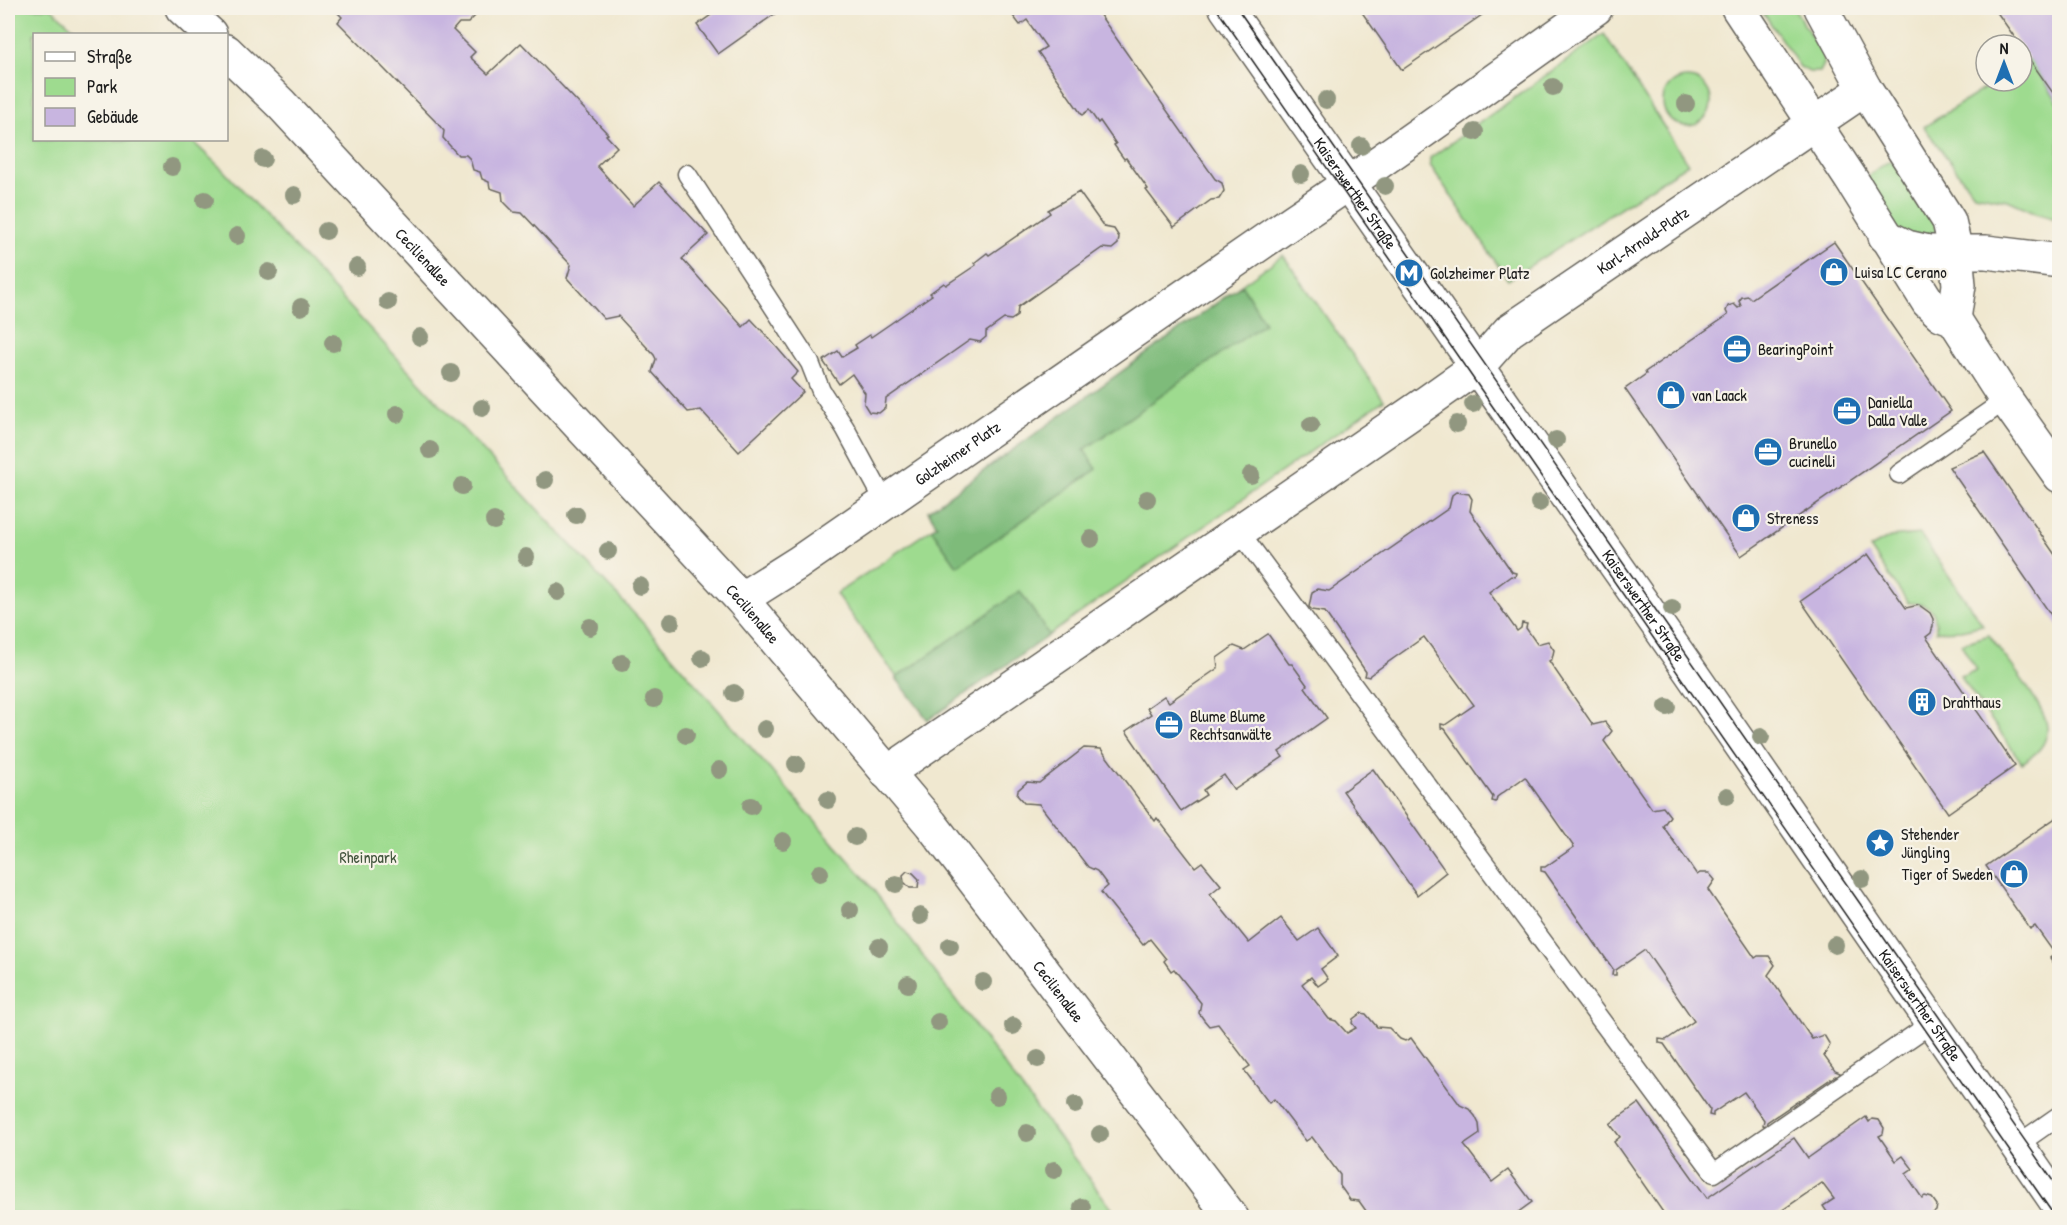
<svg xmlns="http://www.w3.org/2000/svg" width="2067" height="1225" font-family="'Patrick Hand',sans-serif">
<rect width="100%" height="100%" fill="#f7f3e8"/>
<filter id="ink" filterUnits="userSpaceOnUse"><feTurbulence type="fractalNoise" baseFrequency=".0167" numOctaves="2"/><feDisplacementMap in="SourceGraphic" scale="12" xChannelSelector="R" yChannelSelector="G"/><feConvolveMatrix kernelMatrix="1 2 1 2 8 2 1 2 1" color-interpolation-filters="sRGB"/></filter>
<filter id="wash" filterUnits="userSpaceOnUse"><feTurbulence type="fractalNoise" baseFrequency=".008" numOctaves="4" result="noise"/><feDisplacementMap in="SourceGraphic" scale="24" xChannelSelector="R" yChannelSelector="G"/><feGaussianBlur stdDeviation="1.35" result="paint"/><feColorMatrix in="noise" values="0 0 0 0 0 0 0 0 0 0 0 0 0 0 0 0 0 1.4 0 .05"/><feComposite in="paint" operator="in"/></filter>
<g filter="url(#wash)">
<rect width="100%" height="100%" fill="#f0e8d0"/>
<!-- green -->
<g fill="#9edb8f" stroke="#5d7c56" stroke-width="1.5">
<path d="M 8,8 L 51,8 L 80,34 L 34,34 L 34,140 L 191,140 L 223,170 L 641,621 L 866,880 L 1118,1217 L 8,1217 Z"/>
<path d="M 1760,8 L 1794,8 L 1823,55 L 1824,64 L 1820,72 L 1809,72 L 1800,67 Z"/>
<path d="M 1604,34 L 1688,164 L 1508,280 L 1430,165 L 1430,158 Z"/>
<path d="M 2030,59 L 2059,103 L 2059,220 L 2039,214 L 2008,200 L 1974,194 L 1924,127 L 1996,81 L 2022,81 L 2022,64 Z"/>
<circle cx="1687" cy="102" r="24"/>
<path d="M 1889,161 L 1902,165 L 1936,223 L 1936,234 L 1915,247 L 1902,242 L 1867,177 Z"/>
<path d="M 1283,255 L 1384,400 L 928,720 L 836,594 L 937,525 L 928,511 Z"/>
<path d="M 1920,534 L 1983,625 L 1961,630 L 1936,631 C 1937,610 1929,602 1908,603 L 1870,548 L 1890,537 Z"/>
<path d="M 1989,635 C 2003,655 2045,705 2047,727 C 2048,745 2035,755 2022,763 L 1960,676 L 1977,670 L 1961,644 Z"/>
</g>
<!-- forest -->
<g fill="#7ebb7a" stroke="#4d6c4b" stroke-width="1.5">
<path d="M 1242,285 L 1265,323 L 1084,450 L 1097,469 L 957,566 L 931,529 L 937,525 L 928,511 Z"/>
<path d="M 1020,591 L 1049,635 L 928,720 L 896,678 Z"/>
</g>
<g id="blocks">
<!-- building -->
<g fill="#c8b5e0">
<path d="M 333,8 L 443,8 L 446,11 L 450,8 L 483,8 L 468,23 L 459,23 L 453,30 L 475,52 L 470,57 L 488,74 L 521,43 L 608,134 L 606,135 L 617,147 L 597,166 L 633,206 L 659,182 L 708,235 L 682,259 L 743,327 L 751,319 L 767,336 L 798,372 L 791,379 L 803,392 L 739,452 L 701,410 L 688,412 L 652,372 L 656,359 L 654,355 L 618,316 L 604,319 L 567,278 L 571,265 L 522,213 L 514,212 L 503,201 L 502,192 L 490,188 L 489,182 L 482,179 L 480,172 L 473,170 L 470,159 L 466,155 L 458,155 L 443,138 L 444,131 L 438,124 L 338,22 L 342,17 Z"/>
<path d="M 721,8 L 783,8 L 718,54 L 697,25 Z"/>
<path d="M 1007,8 L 1095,8 L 1215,179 L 1222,183 L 1224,191 L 1219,199 L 1211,200 L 1174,227 L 1146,190 L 1148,189 L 1126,158 L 1124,159 L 1114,145 L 1116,144 L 1100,121 L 1098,123 L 1089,110 L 1082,115 L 1038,52 L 1046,47 L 1027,20 L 1020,25 Z"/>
<path d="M 1359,8 L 1492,8 L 1402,70 Z"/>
<path d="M 1994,8 L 2060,8 L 2060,103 L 2022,49 L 2022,45 L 2020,45 Z"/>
<path d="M 1079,192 L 1104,227 L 1114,229 L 1119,237 L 1118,244 L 1112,249 L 1102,248 L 1018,307 L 1017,316 L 1011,320 L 1004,319 L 986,332 L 986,337 L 980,342 L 970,340 L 886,399 L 885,408 L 879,413 L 869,412 L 864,404 L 865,393 L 852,374 L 839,384 L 823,361 L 838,351 L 842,357 L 857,348 L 855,345 L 870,335 L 871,337 L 932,295 L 930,293 L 944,283 L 946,285 L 976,265 L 974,263 L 987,253 L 989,255 L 1050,213 L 1048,210 Z"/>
<path d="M 1834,242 L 1951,411 L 1741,556 L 1625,389 L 1646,374 L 1645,372 L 1728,315 L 1726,311 L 1728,306 L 1734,304 L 1738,308 L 1741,306 L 1739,301 L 1742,297 L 1748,296 L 1751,299 Z"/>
<path d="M 1984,452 L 2060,562 L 2060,628 L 1949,467 Z"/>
<path d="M 1456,492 L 1469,494 L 1472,499 L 1470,511 L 1512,572 L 1516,573 L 1515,577 L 1511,576 L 1489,592 L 1517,631 L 1521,628 L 1522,623 L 1527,624 L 1526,628 L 1537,644 L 1548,641 L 1554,650 L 1552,659 L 1549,661 L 1593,725 L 1605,722 L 1612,731 L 1604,741 L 1652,809 L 1663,807 L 1670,816 L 1663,826 L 1697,875 L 1700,873 L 1709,873 L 1715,880 L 1708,890 L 1755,958 L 1758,956 L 1769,956 L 1775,965 L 1768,975 L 1812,1039 L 1824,1035 L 1830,1045 L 1824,1056 L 1835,1071 L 1840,1073 L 1839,1077 L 1835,1076 L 1767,1122 L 1766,1126 L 1763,1125 L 1764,1120 L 1744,1092 L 1713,1113 L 1713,1116 L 1709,1115 L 1710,1110 L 1664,1044 L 1659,1043 L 1659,1039 L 1666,1040 L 1694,1021 L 1645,950 L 1616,970 L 1616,975 L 1612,975 L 1613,969 L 1545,872 L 1541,871 L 1541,867 L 1545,867 L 1574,847 L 1525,777 L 1497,797 L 1496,802 L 1492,801 L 1493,797 L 1445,729 L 1441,728 L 1441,724 L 1445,725 L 1474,705 L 1424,637 L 1370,675 L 1369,677 L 1365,676 L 1366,672 L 1325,612 L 1312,610 L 1309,607 L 1312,592 L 1317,589 L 1329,591 L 1449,508 L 1452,495 Z"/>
<path d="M 1868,554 L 1906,608 L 1919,605 L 1930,613 L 1933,619 L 1933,626 L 1931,633 L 1926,637 L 2015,766 L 1948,813 L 1801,601 Z"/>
<path d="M 1268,634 L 1289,664 L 1292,664 L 1307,685 L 1305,687 L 1327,718 L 1279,752 L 1283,757 L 1234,790 L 1224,775 L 1203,790 L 1206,795 L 1181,811 L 1126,731 L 1151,714 L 1147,708 L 1164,696 L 1169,702 L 1218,668 L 1217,658 L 1234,646 L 1244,650 Z"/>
<path d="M 1084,748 L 1101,749 L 1155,821 L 1157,818 L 1195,867 L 1202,862 L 1221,885 L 1210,894 L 1249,943 L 1281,918 L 1299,941 L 1318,928 L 1338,956 L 1321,969 L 1328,979 L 1318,986 L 1311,977 L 1302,984 L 1329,1019 L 1336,1021 L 1347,1033 L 1356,1028 L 1352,1023 L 1353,1019 L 1361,1013 L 1366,1014 L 1377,1027 L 1389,1028 L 1400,1039 L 1405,1041 L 1411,1038 L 1460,1105 L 1469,1109 L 1475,1116 L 1479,1124 L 1480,1134 L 1464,1145 L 1468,1150 L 1492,1182 L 1508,1170 L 1532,1202 L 1510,1218 L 1371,1218 L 1359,1201 L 1350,1200 L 1340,1186 L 1340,1175 L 1312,1137 L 1306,1141 L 1274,1099 L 1269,1103 L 1244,1070 L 1250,1066 L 1218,1024 L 1209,1026 L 1204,1020 L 1199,1013 L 1201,1003 L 1174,969 L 1171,971 L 1164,961 L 1166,959 L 1150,939 L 1143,945 L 1101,892 L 1108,886 L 1097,871 L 1088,867 L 1039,804 L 1024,803 L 1017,795 L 1018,790 L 1027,782 L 1039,783 Z"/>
<path d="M 1373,769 L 1446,872 L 1417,895 L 1343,791 Z"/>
<path d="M 2060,815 L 2060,972 L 2050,958 L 2055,954 L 2035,926 L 2030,929 L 1986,866 Z"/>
<path d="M 907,871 L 913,873 L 919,879 L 918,888 L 910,888 L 904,882 L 903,875 Z"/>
<path d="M 1639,1103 L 1707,1198 L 1794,1138 L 1808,1158 L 1866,1117 L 1869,1122 L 1872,1119 L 1879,1120 L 1884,1128 L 1883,1134 L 1879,1136 L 1896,1161 L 1903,1156 L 1913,1169 L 1906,1174 L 1922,1198 L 1925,1196 L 1932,1198 L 1937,1205 L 1936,1211 L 1933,1213 L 1936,1218 L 1831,1218 L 1823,1206 L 1834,1199 L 1822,1183 L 1771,1218 L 1667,1218 L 1614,1142 L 1620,1137 L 1610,1124 Z"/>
</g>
</g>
</g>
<g filter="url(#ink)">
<use href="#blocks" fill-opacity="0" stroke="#66635b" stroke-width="1.5"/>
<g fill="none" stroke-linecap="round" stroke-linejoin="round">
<!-- service casing -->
<g stroke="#66635b" stroke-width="21">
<g id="service">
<path d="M 687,174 L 810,363 L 821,391 L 845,428 L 885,502"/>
<path d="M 1899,474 L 2006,400"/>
<path d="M 1239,531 L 1714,1173 L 1933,1022"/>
<path d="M 2017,1145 L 2060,1115"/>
</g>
</g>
<!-- minor casing -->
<g stroke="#66635b" stroke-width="36">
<g id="minor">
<path d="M 1738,8 L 1851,179 L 1928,302 L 1941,314 L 1954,319 L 2006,400 L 2060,476"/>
<path d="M 1821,8 L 1865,89 L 1949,221 L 1956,252 L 1959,285 L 1954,319"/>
<path d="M 1885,236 L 1907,247 L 1929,252 L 1986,252 L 2060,261"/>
<path id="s1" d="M 741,599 L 798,563 L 1293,221 C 1396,153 1495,79 1596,8"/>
<path id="s2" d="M 887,773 L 1420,407 L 1478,366 L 1509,331 L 1865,89"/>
</g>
</g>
<!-- tertiary casing -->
<g stroke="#66635b" stroke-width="36">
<g id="tertiary">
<path d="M 182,8 L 210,34"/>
<path id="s3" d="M 1226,8 L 1685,664 L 2060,1207"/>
<path id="s4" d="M 226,51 L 281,104 L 741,599 L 931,824 L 1232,1218"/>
</g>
</g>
<!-- service -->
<use href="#service" stroke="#fff" stroke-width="18"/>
<!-- minor -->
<use href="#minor" stroke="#fff" stroke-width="33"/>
<!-- tertiary -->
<use href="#tertiary" stroke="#fff" stroke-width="33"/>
<!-- tram -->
<g stroke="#1c1c1c" stroke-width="1.5">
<path d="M 1216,8 L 2056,1218"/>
<path d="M 1237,8 L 2060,1191"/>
</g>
</g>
<!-- trees -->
<g fill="#919780">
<circle cx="1553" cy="87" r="9"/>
<circle cx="1326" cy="100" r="9"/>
<circle cx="1686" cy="104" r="9"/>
<circle cx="1475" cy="132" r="9"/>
<circle cx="1361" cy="146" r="9"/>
<circle cx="263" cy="159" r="9"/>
<circle cx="172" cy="167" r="9"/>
<circle cx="1301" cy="174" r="9"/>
<circle cx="1385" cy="186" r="9"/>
<circle cx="294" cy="195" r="9"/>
<circle cx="205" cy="200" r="9"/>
<circle cx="326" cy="231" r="9"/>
<circle cx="237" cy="236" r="9"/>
<circle cx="357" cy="267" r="9"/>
<circle cx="269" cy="272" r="9"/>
<circle cx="388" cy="302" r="9"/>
<circle cx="301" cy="307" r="9"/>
<circle cx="420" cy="337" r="9"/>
<circle cx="333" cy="343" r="9"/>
<circle cx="451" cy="373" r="9"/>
<circle cx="1473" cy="404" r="9"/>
<circle cx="482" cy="408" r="9"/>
<circle cx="397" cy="414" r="9"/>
<circle cx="1457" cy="424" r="9"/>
<circle cx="1311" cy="425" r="9"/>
<circle cx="1556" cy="440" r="9"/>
<circle cx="430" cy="450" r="9"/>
<circle cx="1251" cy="475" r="9"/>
<circle cx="545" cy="480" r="9"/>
<circle cx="462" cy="486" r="9"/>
<circle cx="1147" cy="499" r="9"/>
<circle cx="1539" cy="503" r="9"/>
<circle cx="576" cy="515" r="9"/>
<circle cx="494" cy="521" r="9"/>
<circle cx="1091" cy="539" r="9"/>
<circle cx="608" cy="551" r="9"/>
<circle cx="526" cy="557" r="9"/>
<circle cx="640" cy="586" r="9"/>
<circle cx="558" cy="592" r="9"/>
<circle cx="1672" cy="608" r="9"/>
<circle cx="671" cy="622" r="9"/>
<circle cx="590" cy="627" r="9"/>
<circle cx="702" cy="658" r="9"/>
<circle cx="622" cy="663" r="9"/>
<circle cx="734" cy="693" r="9"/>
<circle cx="654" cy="699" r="9"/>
<circle cx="1667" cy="707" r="9"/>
<circle cx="765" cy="729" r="9"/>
<circle cx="686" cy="735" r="9"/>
<circle cx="1761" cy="737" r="9"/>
<circle cx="796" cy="764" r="9"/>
<circle cx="719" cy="770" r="9"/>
<circle cx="1727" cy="796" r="9"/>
<circle cx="828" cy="800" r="9"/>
<circle cx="751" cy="806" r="9"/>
<circle cx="855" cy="837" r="9"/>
<circle cx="783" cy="841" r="9"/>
<circle cx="820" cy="873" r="9"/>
<circle cx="1862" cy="879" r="9"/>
<circle cx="896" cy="884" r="9"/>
<circle cx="850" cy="910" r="9"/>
<circle cx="920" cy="916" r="9"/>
<circle cx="1835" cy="945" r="9"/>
<circle cx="950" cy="946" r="9"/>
<circle cx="879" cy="947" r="9"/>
<circle cx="983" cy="982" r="9"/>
<circle cx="908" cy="984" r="9"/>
<circle cx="938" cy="1022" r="9"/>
<circle cx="1013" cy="1026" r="9"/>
<circle cx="1038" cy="1059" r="9"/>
<circle cx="997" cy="1096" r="9"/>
<circle cx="1075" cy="1105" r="9"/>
<circle cx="1027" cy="1133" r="9"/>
<circle cx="1100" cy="1134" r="9"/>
<circle cx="1054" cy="1170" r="9"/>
<circle cx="1082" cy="1207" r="9"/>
</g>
</g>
<!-- icons -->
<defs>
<g id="shop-disc" transform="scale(1.5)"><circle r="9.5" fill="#1f6fb2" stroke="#f7f3e8"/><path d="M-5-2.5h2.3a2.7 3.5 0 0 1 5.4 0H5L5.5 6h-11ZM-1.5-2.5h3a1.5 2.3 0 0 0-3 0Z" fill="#fff"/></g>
<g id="metro-disc" transform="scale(1.5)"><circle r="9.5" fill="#1f6fb2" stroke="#f7f3e8"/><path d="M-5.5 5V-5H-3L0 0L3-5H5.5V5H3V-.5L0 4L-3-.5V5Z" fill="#fff"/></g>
<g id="office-disc" transform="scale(1.5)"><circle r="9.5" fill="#1f6fb2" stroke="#f7f3e8"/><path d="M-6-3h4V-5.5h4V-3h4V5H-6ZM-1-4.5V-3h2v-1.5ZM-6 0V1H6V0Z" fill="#fff"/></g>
<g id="building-disc" transform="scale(1.5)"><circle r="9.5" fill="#1f6fb2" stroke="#f7f3e8"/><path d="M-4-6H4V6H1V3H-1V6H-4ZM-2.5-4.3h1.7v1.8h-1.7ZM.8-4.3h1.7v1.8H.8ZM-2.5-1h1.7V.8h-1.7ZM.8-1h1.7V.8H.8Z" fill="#fff"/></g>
<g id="sight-disc" transform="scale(1.5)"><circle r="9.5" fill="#1f6fb2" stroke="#f7f3e8"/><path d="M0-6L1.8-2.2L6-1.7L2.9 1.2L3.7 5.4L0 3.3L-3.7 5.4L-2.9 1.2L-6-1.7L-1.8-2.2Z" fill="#fff"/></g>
</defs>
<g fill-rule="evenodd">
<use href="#shop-disc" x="1834" y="272"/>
<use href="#metro-disc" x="1409" y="273"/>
<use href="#office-disc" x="1737" y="349"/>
<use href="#shop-disc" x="1671" y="395"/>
<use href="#office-disc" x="1847" y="411"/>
<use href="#office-disc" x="1768" y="452"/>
<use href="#shop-disc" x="1746" y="518"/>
<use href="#building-disc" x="1922" y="702"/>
<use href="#office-disc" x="1169" y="725"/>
<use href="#sight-disc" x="1880" y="843"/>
<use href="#shop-disc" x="2014" y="874"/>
</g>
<g text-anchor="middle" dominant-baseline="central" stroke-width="4.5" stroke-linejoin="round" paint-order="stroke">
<!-- street labels -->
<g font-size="16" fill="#1c1c1c" stroke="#f7f3e8">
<text stroke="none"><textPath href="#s3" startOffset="226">Kaiserswerther Straße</textPath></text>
<text stroke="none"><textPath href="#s2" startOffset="926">Karl-Arnold-Platz</textPath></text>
<text stroke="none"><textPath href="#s4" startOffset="285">Cecilienallee</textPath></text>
<text stroke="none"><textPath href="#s1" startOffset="261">Golzheimer Platz</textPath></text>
<text stroke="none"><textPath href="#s3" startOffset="729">Kaiserswerther Straße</textPath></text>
<text stroke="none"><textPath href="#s4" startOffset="771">Cecilienallee</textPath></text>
<text stroke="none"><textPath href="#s4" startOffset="1257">Cecilienallee</textPath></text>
<text stroke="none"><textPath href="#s3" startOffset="1215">Kaiserswerther Straße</textPath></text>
</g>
<!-- poi labels -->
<g font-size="16" fill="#1c1c1c" stroke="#f7f3e8" text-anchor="start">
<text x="1855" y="272">Luisa LC Cerano</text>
<text x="1430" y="273">Golzheimer Platz</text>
<text x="1758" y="349">BearingPoint</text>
<text x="1692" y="395">van Laack</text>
<text x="1868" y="402">Daniella<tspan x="1868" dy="18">Dalla Valle</tspan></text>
<text x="1789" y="443">Brunello<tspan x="1789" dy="18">cucinelli</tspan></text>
<text x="1767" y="518">Streness</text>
<text x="1943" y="702">Drahthaus</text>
<text x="1190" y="716">Blume Blume<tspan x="1190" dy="18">Rechtsanwälte</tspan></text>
<text x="1901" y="834">Stehender<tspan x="1901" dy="18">Jüngling</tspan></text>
<text x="1993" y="874" text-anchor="end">Tiger of Sweden</text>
</g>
<!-- park labels -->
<g font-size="16" fill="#43553e" stroke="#f7f3e8">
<text x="368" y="857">Rheinpark</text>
</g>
</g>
<!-- margin -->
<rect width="2067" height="1225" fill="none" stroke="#f7f3e8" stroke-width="30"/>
<!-- legend -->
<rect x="33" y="33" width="195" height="108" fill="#f7f3e8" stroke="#9f9d96" stroke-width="1.5"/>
<rect x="45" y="52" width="30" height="9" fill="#ffffff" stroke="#9f9d96" stroke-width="1.5"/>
<text x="87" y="63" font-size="18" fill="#1c1c1c">Straße</text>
<rect x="45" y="78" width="30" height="18" fill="#9edb8f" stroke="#9f9d96" stroke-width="1.5"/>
<text x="87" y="93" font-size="18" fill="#1c1c1c">Park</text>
<rect x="45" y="108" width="30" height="18" fill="#c8b5e0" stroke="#9f9d96" stroke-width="1.5"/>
<text x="87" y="123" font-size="18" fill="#1c1c1c">Gebäude</text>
<!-- north arrow -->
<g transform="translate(2004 63)"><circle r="28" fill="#f7f3e8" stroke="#9f9d96" stroke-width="1.5"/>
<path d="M0-4.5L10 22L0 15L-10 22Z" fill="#1f6fb2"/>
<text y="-9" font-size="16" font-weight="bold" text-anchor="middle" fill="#1c1c1c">N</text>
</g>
</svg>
